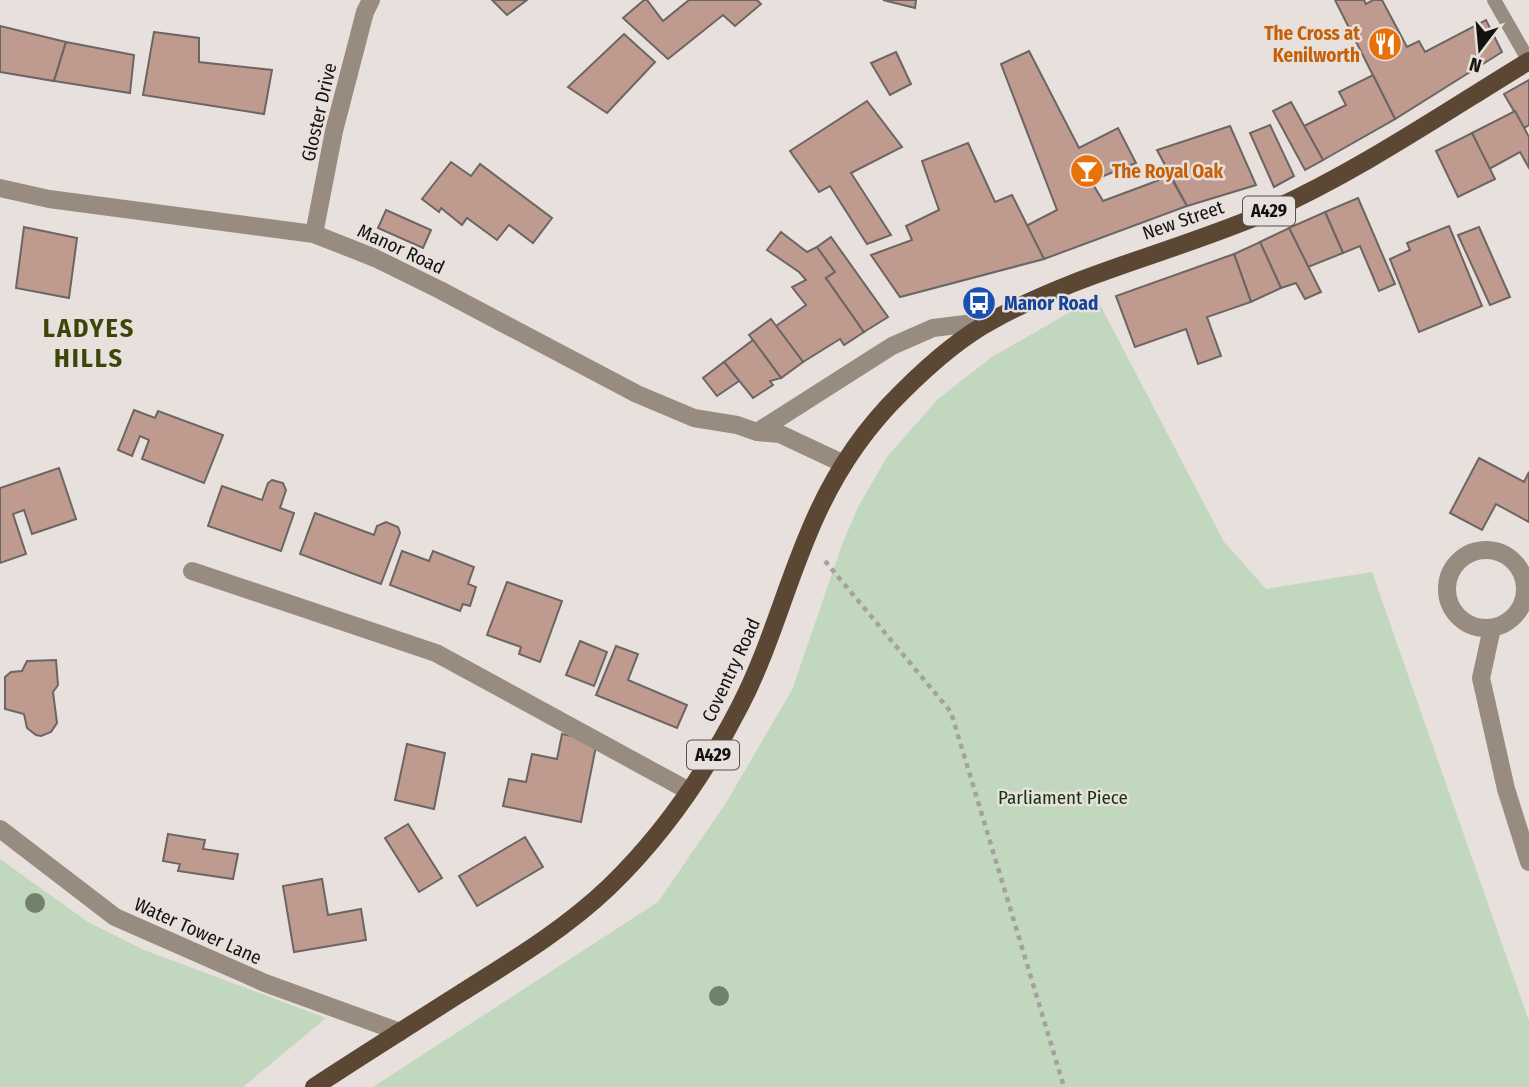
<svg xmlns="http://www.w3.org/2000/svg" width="1529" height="1087" font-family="'Fira Sans Condensed',sans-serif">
<rect width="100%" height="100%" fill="#e7e0dc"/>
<!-- green -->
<g fill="#c1d7be">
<path d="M 1096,297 L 1224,542 L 1266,589 L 1372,572 L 1529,1021 L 1529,1087 L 373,1087 L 658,902 L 726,803 L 792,690 L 842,545 L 858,507 L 887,457 L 938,399 L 992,357 Z"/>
<path d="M 0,859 L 88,922 L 144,950 L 326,1018 L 243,1087 L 0,1087 Z"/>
</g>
<!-- building -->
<g fill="#bf9a8e" stroke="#6c6563" stroke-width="2">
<path d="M 492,0 L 527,0 L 507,15 Z"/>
<path d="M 644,0 L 647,0 L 663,21 L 689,0 L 757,0 L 761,4 L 735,26 L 723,15 L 668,59 L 623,18 Z"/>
<path d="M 883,0 L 916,0 L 915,8 Z"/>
<path d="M 1335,0 L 1364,0 L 1366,4 L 1373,0 L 1382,0 L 1407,47 L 1419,41 L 1425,52 L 1486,20 L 1502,52 L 1395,119 Z"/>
<path d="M 0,26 L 66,42 L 54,81 L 0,72 Z"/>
<path d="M 154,32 L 199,38 L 199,62 L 272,70 L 264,114 L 143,95 Z"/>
<path d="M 624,34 L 655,62 L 607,113 L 568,87 Z"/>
<path d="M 66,42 L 134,55 L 130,93 L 54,81 Z"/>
<path d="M 1029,51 L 1079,148 L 1118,128 L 1136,163 L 1091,181 L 1103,201 L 1170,176 L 1187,206 L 1044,259 L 1026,226 L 1057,210 L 1001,64 Z"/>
<path d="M 896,52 L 911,84 L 890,95 L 871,63 Z"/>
<path d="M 1373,75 L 1395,119 L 1323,160 L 1304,126 L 1346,105 L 1339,92 Z"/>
<path d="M 1529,80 L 1529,125 L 1524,128 L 1504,94 Z"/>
<path d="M 867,101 L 902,147 L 851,173 L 891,235 L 867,244 L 830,186 L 819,192 L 790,151 Z"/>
<path d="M 1291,102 L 1323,160 L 1305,170 L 1273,111 Z"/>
<path d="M 1515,111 L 1529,137 L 1529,168 L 1520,152 L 1489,169 L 1472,133 Z"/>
<path d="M 1270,125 L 1294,176 L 1274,187 L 1250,133 Z"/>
<path d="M 1230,126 L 1256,185 L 1187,206 L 1157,150 Z"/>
<path d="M 1472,133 L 1495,179 L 1458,197 L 1436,151 Z"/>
<path d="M 968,143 L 995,202 L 1012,195 L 1044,259 L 900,297 L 871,255 L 912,240 L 906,226 L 939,210 L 922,161 Z"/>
<path d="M 451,162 L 471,176 L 480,164 L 552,218 L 533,243 L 509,225 L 497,240 L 467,218 L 462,225 L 441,208 L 439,212 L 422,199 Z"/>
<path d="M 1358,198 L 1395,284 L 1379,291 L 1360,246 L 1343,253 L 1325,212 Z"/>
<path d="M 386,210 L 431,230 L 423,248 L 378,228 Z"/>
<path d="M 1325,212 L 1343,253 L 1308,267 L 1289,228 Z"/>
<path d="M 1449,226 L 1482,306 L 1419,332 L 1390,259 L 1410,250 L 1407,243 Z"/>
<path d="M 24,227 L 77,238 L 69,298 L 16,288 Z"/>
<path d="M 1479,227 L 1510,297 L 1490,305 L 1458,235 Z"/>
<path d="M 1289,228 L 1321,292 L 1305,299 L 1296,283 L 1281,288 L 1260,242 Z"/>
<path d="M 781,232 L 807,252 L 817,247 L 835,272 L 826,278 L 864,332 L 844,345 L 840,339 L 803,362 L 776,326 L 806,305 L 792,287 L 806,280 L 799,272 L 767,250 Z"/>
<path d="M 831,237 L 888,317 L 864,332 L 826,278 L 835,272 L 817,247 Z"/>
<path d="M 1260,242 L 1281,288 L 1251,302 L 1234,254 Z"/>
<path d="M 1234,254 L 1251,302 L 1207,317 L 1221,356 L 1198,364 L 1186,329 L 1135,347 L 1116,296 Z"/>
<path d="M 771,319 L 803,362 L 781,378 L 749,335 Z"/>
<path d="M 753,340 L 781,378 L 770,381 L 773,385 L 753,398 L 724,362 Z"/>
<path d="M 724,362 L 739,381 L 717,396 L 703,378 Z"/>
<path d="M 134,410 L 155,418 L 158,411 L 223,435 L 204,483 L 142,459 L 149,440 L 140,436 L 132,456 L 118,450 Z"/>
<path d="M 1479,458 L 1524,482 L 1529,472 L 1529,522 L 1496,504 L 1482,530 L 1450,513 Z"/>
<path d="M 59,468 L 76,519 L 32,534 L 24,510 L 13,514 L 26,554 L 0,563 L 0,488 Z"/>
<path d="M 272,480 L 283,483 L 286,490 L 280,508 L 294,513 L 281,551 L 208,526 L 222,486 L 262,500 L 268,483 Z"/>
<path d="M 315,513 L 374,535 L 377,526 L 386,522 L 398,527 L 400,533 L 381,584 L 300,554 Z"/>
<path d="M 402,551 L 429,561 L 433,551 L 474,567 L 468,584 L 476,587 L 470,606 L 463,604 L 460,611 L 390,585 Z"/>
<path d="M 507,582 L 562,601 L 540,662 L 519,654 L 521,647 L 487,635 Z"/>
<path d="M 580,641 L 607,652 L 594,686 L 566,675 Z"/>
<path d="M 616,646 L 638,654 L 628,680 L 687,705 L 677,728 L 596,695 Z"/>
<path d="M 56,660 L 58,685 L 53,692 L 57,723 L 51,732 L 41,736 L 36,735 L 27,728 L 24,714 L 5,709 L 5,677 L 11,672 L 22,671 L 27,661 Z"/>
<path d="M 562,734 L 597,741 L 581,822 L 503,806 L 509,779 L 526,782 L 532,754 L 557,759 Z"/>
<path d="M 407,744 L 445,753 L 434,809 L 395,800 Z"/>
<path d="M 408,824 L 442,878 L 419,892 L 385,838 Z"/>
<path d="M 168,834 L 205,840 L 203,849 L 238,854 L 233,879 L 178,871 L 180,864 L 163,861 Z"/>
<path d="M 525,837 L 543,867 L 477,906 L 459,876 Z"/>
<path d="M 322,879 L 328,915 L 361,909 L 366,940 L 294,952 L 283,886 Z"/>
</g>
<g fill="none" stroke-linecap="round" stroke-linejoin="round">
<!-- path -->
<path stroke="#a6a19e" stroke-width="4.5" stroke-dasharray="5 5" stroke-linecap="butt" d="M 825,561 L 951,712 L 1064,1087"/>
<!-- service -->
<path stroke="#988c81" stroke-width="14" d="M 1494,0 L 1529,61"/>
<!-- minor -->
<g stroke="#988c81" stroke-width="18">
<path d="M 314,234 L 334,131 L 365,12 L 371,0"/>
<circle cx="1486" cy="589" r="39"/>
<path d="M 192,571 L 436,653 L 689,791"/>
<path d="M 1492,628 L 1481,678 L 1506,789 L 1529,862"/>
<path d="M 0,829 L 115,917 L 265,983 L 400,1032"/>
</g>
<!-- tertiary -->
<g stroke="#988c81" stroke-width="18">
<path d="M 0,188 L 49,199 L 314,234 L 375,258 L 440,290 L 637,394 L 694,418 L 737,425 L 757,432 L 780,434 L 844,464"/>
<path d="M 757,432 L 892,346 L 933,328 L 990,321"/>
</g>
<!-- primary -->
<path stroke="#5b4734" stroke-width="18" d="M 314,1087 C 363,1055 412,1024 461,993 C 512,961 565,929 609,887 C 663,835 706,772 740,706 C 772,644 788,576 817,514 C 838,468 866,427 902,392 C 929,365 959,338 993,320 C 1078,273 1174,252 1263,214 C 1356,173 1442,114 1529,61"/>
</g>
<!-- trees -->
<g fill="#72826a">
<circle cx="35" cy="903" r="10"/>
<circle cx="719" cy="996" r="10"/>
</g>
<!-- icons -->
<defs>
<g id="restaurant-disc" transform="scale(1.75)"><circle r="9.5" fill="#e8710a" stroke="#e7e0dc"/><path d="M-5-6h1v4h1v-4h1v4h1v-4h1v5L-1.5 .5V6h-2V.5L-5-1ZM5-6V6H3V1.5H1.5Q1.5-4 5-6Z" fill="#fff"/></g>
<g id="bar-disc" transform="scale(1.75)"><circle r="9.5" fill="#e8710a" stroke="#e7e0dc"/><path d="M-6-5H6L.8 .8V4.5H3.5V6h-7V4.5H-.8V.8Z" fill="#fff"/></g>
<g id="bus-disc" transform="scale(1.75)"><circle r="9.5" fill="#1a4fb4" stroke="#e7e0dc"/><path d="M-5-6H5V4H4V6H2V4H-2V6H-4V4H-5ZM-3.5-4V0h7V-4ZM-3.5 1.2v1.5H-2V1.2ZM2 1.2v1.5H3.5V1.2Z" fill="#fff"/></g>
</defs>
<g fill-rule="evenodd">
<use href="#restaurant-disc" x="1385" y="44"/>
<use href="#bar-disc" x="1087" y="171"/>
<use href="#bus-disc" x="979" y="303"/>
</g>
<g text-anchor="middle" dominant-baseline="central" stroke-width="5" stroke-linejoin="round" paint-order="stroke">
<!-- shield labels -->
<g fill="#e7e0dc" stroke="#53504d" stroke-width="2">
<rect x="1243" y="196.5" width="52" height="29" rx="5"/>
<rect x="687" y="740.5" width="52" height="29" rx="5"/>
</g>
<g font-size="18" font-weight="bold" fill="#141210">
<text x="1269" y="211">A429</text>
<text x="713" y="755">A429</text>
</g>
<!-- food labels -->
<g font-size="19" font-weight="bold" fill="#c56008" stroke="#e7e0dc" text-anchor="end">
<text x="1360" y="33">The Cross at<tspan x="1360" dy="22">Kenilworth</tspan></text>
<text x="1112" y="171" text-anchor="start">The Royal Oak</text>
</g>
<!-- street labels -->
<g font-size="19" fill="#141210" stroke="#e7e0dc">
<text transform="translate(319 112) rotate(-77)">Gloster Drive</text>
<text transform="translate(1183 220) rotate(-19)">New Street</text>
<text transform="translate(401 249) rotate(25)">Manor Road</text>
<text transform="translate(731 670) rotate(-65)">Coventry Road</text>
<text transform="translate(198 931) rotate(24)">Water Tower Lane</text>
</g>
<!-- transit labels -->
<g font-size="19" font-weight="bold" fill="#164399" stroke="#e7e0dc" text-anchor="start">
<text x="1004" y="303">Manor Road</text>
</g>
<!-- park labels -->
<g font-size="19" fill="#13360d" stroke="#e7e0dc">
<text x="1063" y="797">Parliament Piece</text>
</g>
<!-- district labels -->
<g font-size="26" font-weight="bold" letter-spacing="2" fill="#3e4509" stroke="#e7e0dc">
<text x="89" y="328">LADYES<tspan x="89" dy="30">HILLS</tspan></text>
</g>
</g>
<!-- north arrow -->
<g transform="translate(1480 49) rotate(196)" stroke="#e7e0dc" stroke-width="5" paint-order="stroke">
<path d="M0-5L12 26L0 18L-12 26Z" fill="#141210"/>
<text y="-10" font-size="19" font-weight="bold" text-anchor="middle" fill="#141210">N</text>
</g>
</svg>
